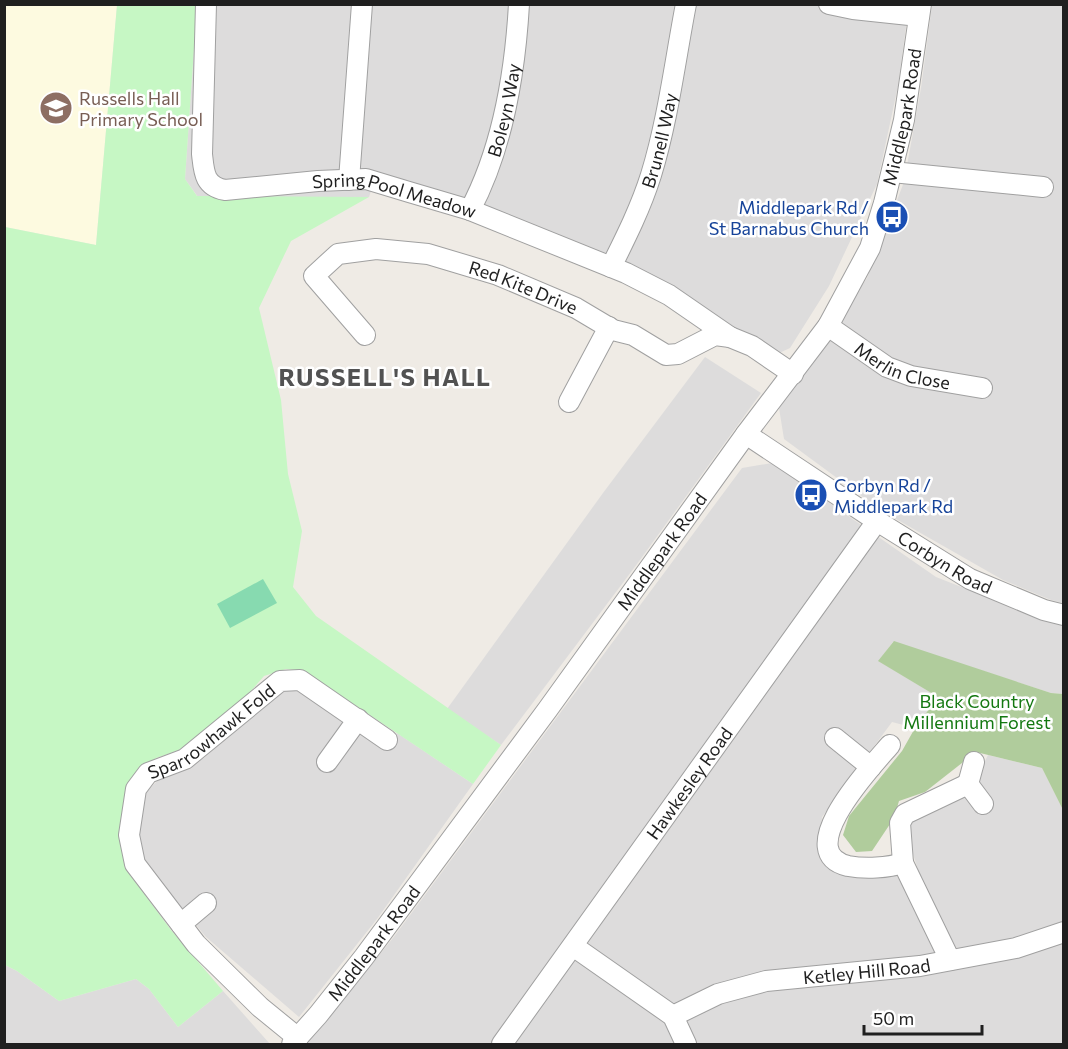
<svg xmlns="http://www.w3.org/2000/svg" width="1068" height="1049" font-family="Commissioner,sans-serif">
<rect width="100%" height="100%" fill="#efebe5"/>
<!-- residential -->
<g fill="#dddcdc">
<path d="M 197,5 L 909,5 L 898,86 L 877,184 L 829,286 L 790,348 L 777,354 L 673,288 L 377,173 L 369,197 L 198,197 L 185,179 Z"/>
<path d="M 932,5 L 1063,5 L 1063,603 L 1051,600 L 1003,580 L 882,511 L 784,439 L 779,408 L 867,278 L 904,182 L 921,88 Z"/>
<path d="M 705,357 L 761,393 L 637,564 L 501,745 L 447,709 L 603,493 Z"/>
<path d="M 772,463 L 936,577 L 1040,618 L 1063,625 L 1063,694 L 1051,693 L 893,642 L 879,661 L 938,697 L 915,728 L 892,722 L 822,817 L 820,848 L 824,863 L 845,875 L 894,873 L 908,889 L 923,886 L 905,828 L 915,814 L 976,779 L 988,755 L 1042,768 L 1063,810 L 1063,1044 L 304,1044 L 316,1033 L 393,938 L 742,468 Z"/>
<path d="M 292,686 L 385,749 L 397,733 L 473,784 L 377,919 L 299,1017 L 206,937 L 143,861 L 138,841 L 143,795 L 157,781 L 204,758 L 282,688 Z"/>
<path d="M 5,965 L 17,971 L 59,1001 L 136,979 L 149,989 L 178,1027 L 223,991 L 270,1044 L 5,1044 Z"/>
</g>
<!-- education -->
<path fill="#fdfae0" d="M 4,5 L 117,5 L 96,245 L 5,227 Z"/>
<!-- forest -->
<path fill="#b0cc9c" d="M 894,641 L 1051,693 L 1063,694 L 1063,810 L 1042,768 L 976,752 L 925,792 L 899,801 L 894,818 L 872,851 L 856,852 L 843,835 L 849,816 L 902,751 L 915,728 L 938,697 L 878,661 Z"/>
<!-- park -->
<path fill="#c6f7c4" d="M 117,5 L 197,5 L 185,179 L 197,196 L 369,197 L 291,241 L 259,308 L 281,400 L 288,474 L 302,531 L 293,587 L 316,616 L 501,745 L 473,784 L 304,671 L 286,669 L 264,676 L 244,699 L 188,747 L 156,758 L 136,772 L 127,788 L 123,807 L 122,836 L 125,868 L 171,930 L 223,991 L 178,1027 L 149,989 L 136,979 L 59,1001 L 17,971 L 5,965 L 5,227 L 96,245 Z"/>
<!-- pitch -->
<path fill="#87dab0" d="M 263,579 L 277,603 L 230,628 L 217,604 Z"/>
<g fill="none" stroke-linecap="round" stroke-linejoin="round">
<!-- street casing -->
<g stroke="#a0a0a0" stroke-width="22">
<g id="street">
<path id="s1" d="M 206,4 L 202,154 C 204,172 204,186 225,190 L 318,181 L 366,179 L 409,192 L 470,210 L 626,273 L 669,295 L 730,337"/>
<path d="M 829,4 L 853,9 L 919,16"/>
<path d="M 892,172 L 1043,187"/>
<path d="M 349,180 L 362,4"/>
<path id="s2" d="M 470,210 C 503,148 515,74 519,4"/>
<path id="s3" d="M 611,267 C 626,237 641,207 651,175 C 668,120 675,61 686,4"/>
<path id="s4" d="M 828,326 L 887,367 L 911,376 L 982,388"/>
<path id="s5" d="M 365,335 L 314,276 L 338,254 L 376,249 L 428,254 L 498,275 L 576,308 L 613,330 L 633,335 L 666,355 L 678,354 L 715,335 L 730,337 L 752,346 L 793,374"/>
<path d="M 569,402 L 609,327"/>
<path id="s6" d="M 746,434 L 877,521 L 970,579 L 1044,610 L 1064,615"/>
<path d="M 835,738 L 871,767"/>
<path d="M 890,745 C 872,766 790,852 848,866 C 865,869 888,868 903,863 L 950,960"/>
<path d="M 327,762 L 358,719"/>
<path d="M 974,762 L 968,784 L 983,804"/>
<path d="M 903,863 L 900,823 L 905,814 L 968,784"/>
<path d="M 181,924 L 206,903"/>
<path d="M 573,946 L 673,1016 L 686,1044"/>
<path id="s7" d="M 673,1016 L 718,994 L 766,981 L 920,966 L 1016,948 L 1064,932"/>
<path id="s8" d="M 298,1038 L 260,1007 L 196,944 L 135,864 L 129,835 L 136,789 L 148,773 L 185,759 L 280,681 L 300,680 L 387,740"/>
<path id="s9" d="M 292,1044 L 318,1015 L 364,957 L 548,709 L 746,434 L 828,326 L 870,248 L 884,203 L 904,120 L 921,4"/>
<path id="s10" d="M 502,1044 L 877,521"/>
</g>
</g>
<!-- street -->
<use href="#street" stroke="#fff" stroke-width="20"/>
</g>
<!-- icons -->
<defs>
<g id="school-disc" transform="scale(1.725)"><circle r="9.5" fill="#8d6e63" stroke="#fff"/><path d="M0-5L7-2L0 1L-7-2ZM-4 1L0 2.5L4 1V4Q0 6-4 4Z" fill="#fff"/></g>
<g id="bus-disc" transform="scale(1.725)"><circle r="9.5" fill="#1a4fb4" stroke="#fff"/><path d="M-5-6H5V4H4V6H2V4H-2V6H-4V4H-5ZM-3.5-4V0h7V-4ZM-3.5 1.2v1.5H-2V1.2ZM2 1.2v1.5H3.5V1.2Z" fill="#fff"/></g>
</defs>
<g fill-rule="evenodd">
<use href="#school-disc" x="56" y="108"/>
<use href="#bus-disc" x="892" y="217"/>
<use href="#bus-disc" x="811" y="495"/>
</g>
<g text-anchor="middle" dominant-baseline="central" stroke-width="5" stroke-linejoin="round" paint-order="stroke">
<!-- education labels -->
<g font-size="18" fill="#785e54" stroke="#fff" text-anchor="start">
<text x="79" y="98">Russells Hall<tspan x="79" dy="21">Primary School</tspan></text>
</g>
<!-- street labels -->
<g font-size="18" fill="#1f1f1f" stroke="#fff">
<text stroke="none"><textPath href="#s2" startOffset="106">Boleyn Way</textPath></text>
<text stroke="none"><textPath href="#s9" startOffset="1120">Middlepark Road</textPath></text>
<text stroke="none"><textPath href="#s3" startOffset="136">Brunell Way</textPath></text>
<text stroke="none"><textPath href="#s1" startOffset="369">Spring Pool Meadow</textPath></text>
<text stroke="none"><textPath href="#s5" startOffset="302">Red Kite Drive</textPath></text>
<text stroke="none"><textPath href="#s4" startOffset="86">Merlin Close</textPath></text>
<text stroke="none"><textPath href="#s9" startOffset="616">Middlepark Road</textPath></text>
<text stroke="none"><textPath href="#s6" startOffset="237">Corbyn Road</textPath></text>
<text stroke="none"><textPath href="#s8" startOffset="412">Sparrowhawk Fold</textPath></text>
<text stroke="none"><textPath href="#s10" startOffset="321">Hawkesley Road</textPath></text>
<text stroke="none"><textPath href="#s9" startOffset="130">Middlepark Road</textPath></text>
<text stroke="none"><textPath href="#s7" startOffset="201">Ketley Hill Road</textPath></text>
</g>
<!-- transit labels -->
<g font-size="18" fill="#164399" stroke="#fff" text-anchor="end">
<text x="869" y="207">Middlepark Rd /<tspan x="869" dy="21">St Barnabus Church</tspan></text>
<text x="834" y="485" text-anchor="start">Corbyn Rd /<tspan x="834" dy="21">Middlepark Rd</tspan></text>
</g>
<!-- park labels -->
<g font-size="18" fill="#147811" stroke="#fff">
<text x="977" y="701">Black Country<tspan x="977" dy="21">Millennium Forest</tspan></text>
</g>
<!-- district labels -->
<g font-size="24" font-weight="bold" letter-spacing="1.5" fill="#525252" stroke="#fff">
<text x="385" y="376">RUSSELL'S HALL</text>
</g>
</g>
<!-- border -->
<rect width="1068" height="1049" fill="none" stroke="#1f1f1f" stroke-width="12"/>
<!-- scale -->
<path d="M864 1025v9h118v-9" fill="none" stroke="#1f1f1f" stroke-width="3"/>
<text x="873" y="1025" font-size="18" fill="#1f1f1f" stroke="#ffffff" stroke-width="4.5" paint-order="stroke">50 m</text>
</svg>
